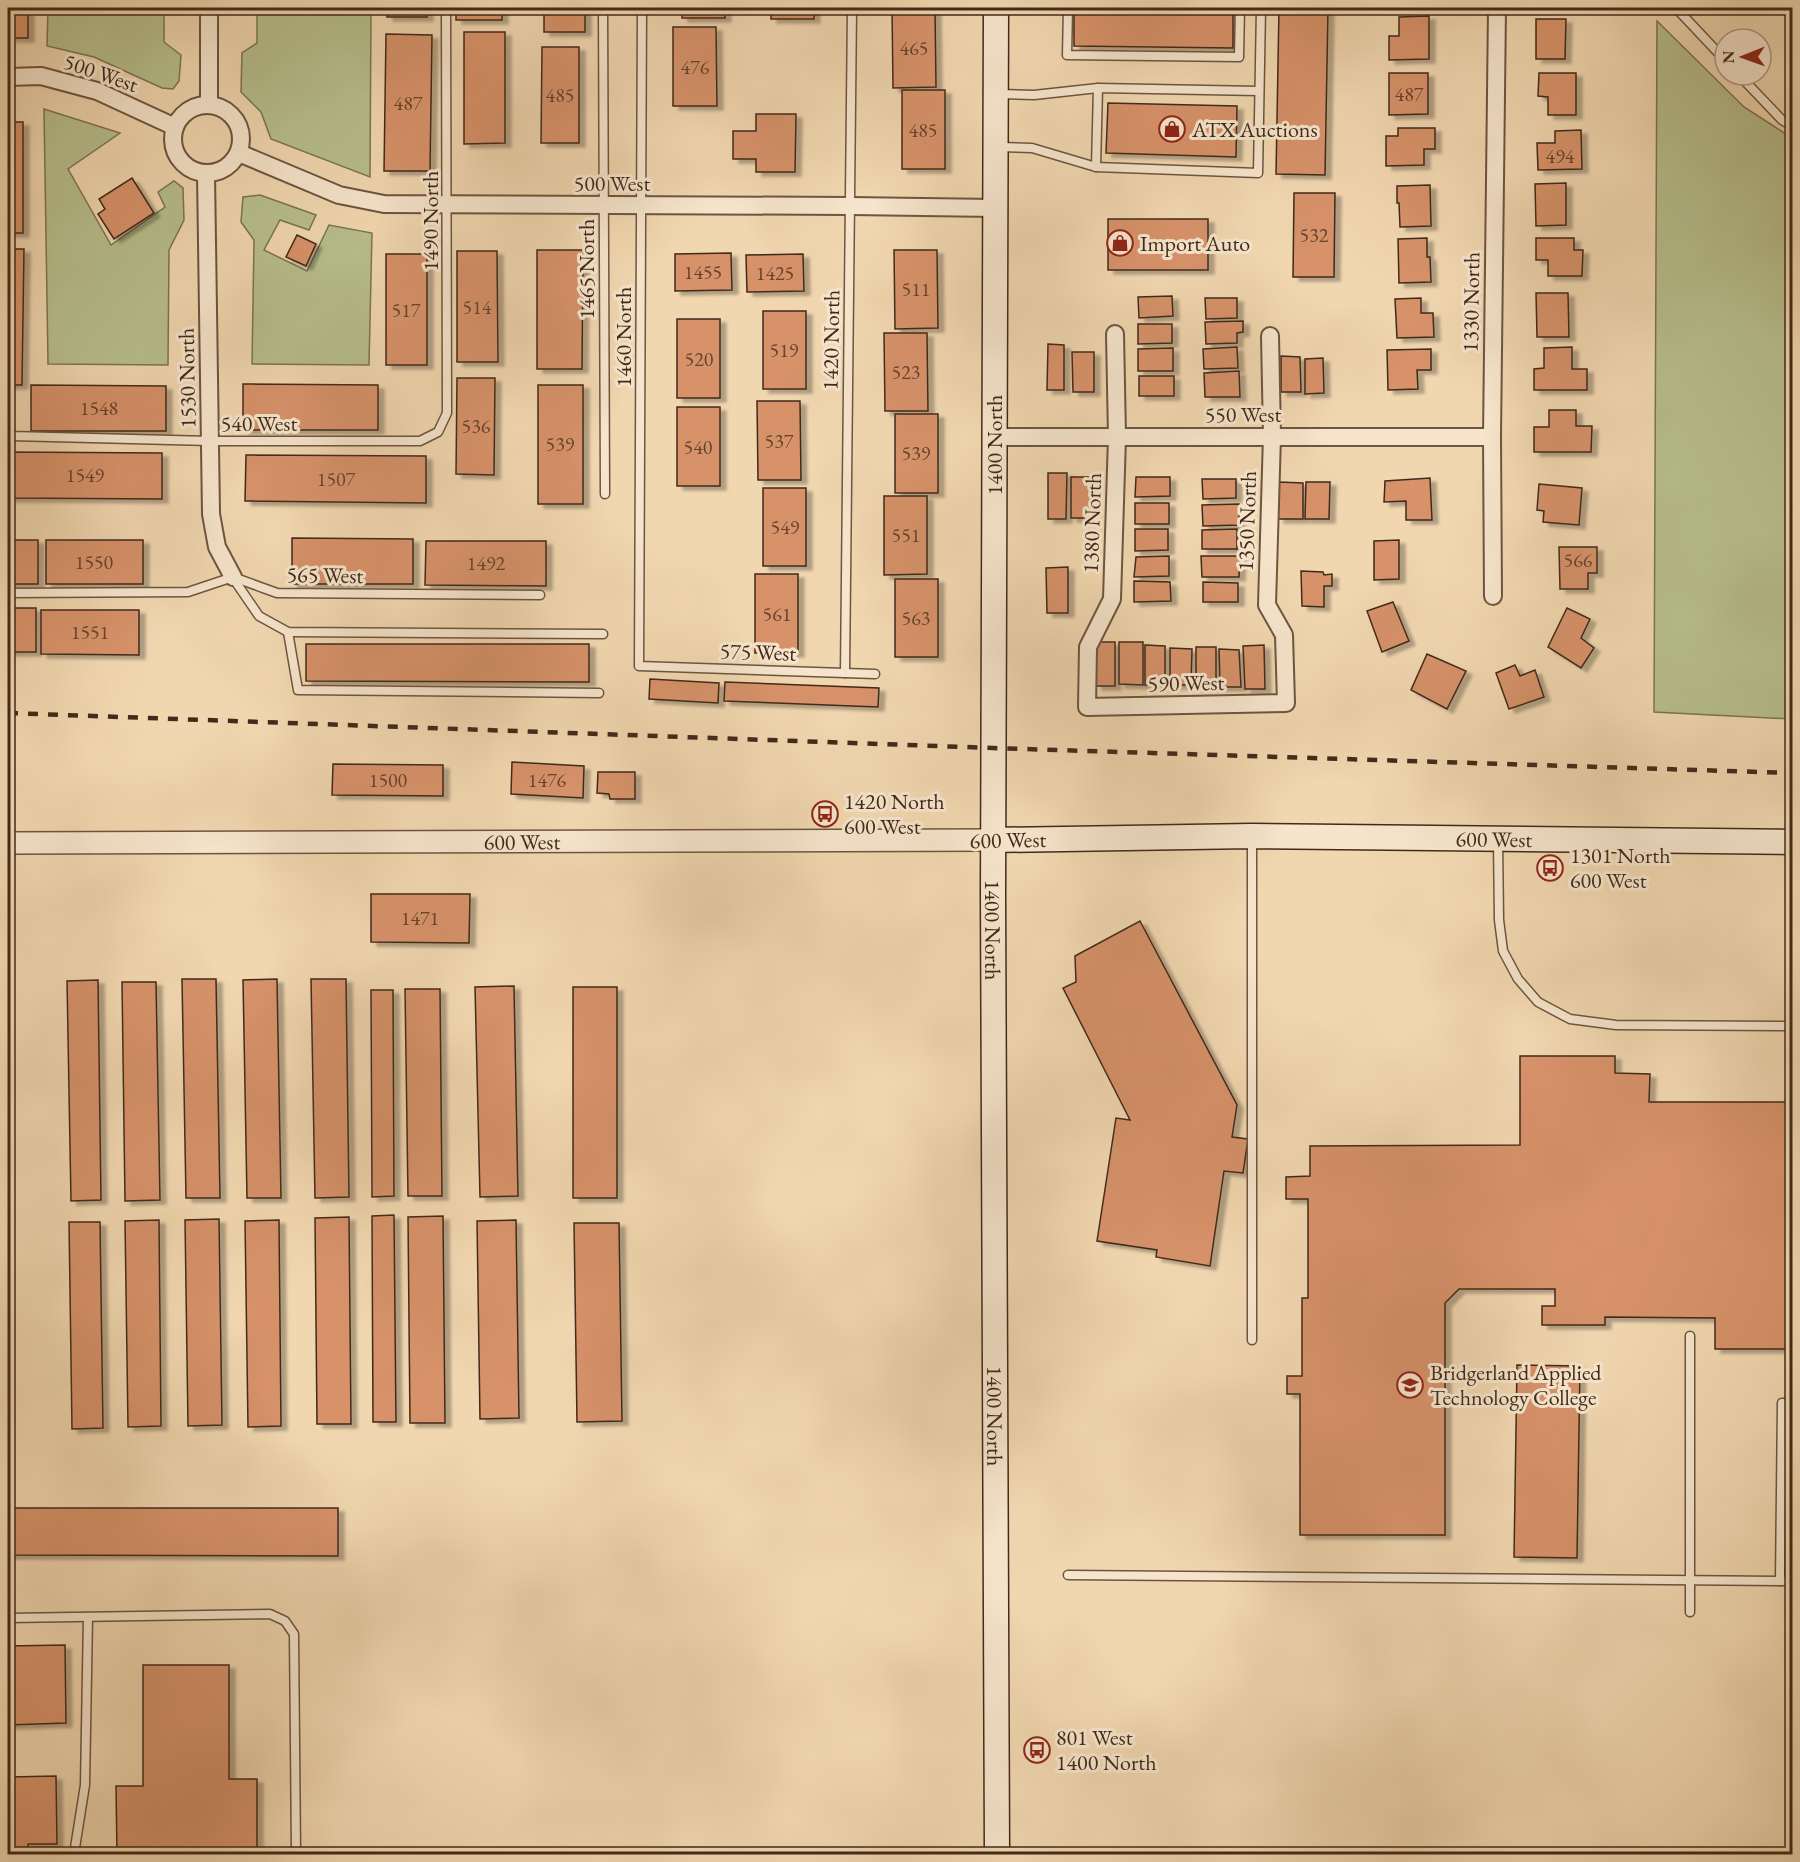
<svg xmlns="http://www.w3.org/2000/svg" width="1800" height="1862" font-family="'EB Garamond',serif">
<defs>
<filter id="shadow"><feDropShadow dx="6" dy="4" stdDeviation="1.5" flood-color="#0004"/></filter>
</defs>
<rect width="100%" height="100%" fill="#f1d7b0"/>
<filter id="stains"><feTurbulence type="fractalNoise" baseFrequency=".00333" numOctaves="4"/><feColorMatrix values="0 0 0 0 .2 0 0 0 0 .09 0 0 0 0 .02 0 0 0 .5 -.17"/></filter>
<radialGradient id="worn" r=".72"><stop offset=".6" stop-color="#630" stop-opacity="0"/><stop offset="1" stop-color="#630" stop-opacity=".3"/></radialGradient>
<!-- green -->
<g fill="#b7bf8d" stroke="#7c7454" stroke-width="1.5">
<path d="M 48,8 L 164,8 L 164,42 L 181,55 L 179,81 L 173,89 L 162,88 L 94,57 L 47,46 Z"/>
<path d="M 257,8 L 371,8 L 370,177 L 271,139 L 261,112 L 241,92 L 242,53 L 257,43 Z"/>
<path d="M 1657,21 L 1744,107 L 1792,138 L 1792,719 L 1654,712 Z"/>
<path d="M 44,109 L 120,133 L 68,169 L 111,245 L 165,207 L 158,192 L 174,181 L 183,188 L 184,220 L 169,250 L 168,365 L 48,364 Z"/>
<path d="M 260,195 L 316,215 L 309,230 L 280,220 L 264,250 L 307,271 L 329,225 L 372,233 L 369,365 L 252,364 L 254,240 L 241,222 L 243,197 Z"/>
</g>
<!-- building -->
<g fill="#d7926a" stroke="#412a1a" stroke-width="1.5" filter="url(#shadow)">
<rect x="8" y="8" width="20" height="30"/>
<rect x="387" y="8" width="40" height="9"/>
<rect x="456" y="8" width="46" height="12"/>
<rect x="544" y="8" width="41" height="24"/>
<rect x="682" y="8" width="43" height="10"/>
<rect x="771" y="8" width="43" height="11"/>
<path d="M 1074,8 L 1233,8 L 1233,48 L 1074,46 Z"/>
<path d="M 1279,8 L 1328,8 L 1325,175 L 1276,174 Z"/>
<path d="M 1778,8 L 1792,8 L 1792,22 Z"/>
<path d="M 892,9 L 935,9 L 936,87 L 893,88 Z"/>
<path d="M 1429,16 L 1429,59 L 1389,60 L 1389,36 L 1399,36 L 1399,17 Z"/>
<path d="M 1536,19 L 1566,19 L 1565,59 L 1536,59 Z"/>
<path d="M 673,27 L 716,27 L 717,106 L 673,106 Z"/>
<path d="M 464,32 L 505,32 L 505,143 L 464,144 Z"/>
<path d="M 386,34 L 432,35 L 430,171 L 384,171 Z"/>
<path d="M 542,47 L 579,47 L 579,143 L 541,143 Z"/>
<path d="M 1389,73 L 1428,73 L 1428,114 L 1389,115 Z"/>
<path d="M 1539,73 L 1576,73 L 1576,115 L 1548,115 L 1548,97 L 1538,96 Z"/>
<rect x="902" y="90" width="43" height="79"/>
<path d="M 1108,103 L 1237,106 L 1236,157 L 1106,153 Z"/>
<path d="M 756,114 L 796,114 L 795,172 L 756,172 L 756,159 L 733,159 L 733,131 L 756,131 Z"/>
<rect x="8" y="122" width="15" height="111"/>
<path d="M 1398,128 L 1435,128 L 1435,149 L 1424,149 L 1424,165 L 1386,166 L 1386,136 L 1398,136 Z"/>
<path d="M 1581,130 L 1582,169 L 1538,170 L 1537,143 L 1555,143 L 1555,131 Z"/>
<path d="M 132,178 L 154,213 L 114,239 L 98,214 L 105,209 L 99,199 Z"/>
<path d="M 1566,183 L 1566,225 L 1536,226 L 1535,184 Z"/>
<path d="M 1430,185 L 1431,226 L 1400,227 L 1399,203 L 1397,203 L 1397,186 Z"/>
<path d="M 1294,193 L 1335,193 L 1334,277 L 1293,277 Z"/>
<rect x="1108" y="219" width="100" height="51"/>
<path d="M 297,235 L 316,244 L 306,266 L 286,257 Z"/>
<path d="M 1427,238 L 1427,257 L 1430,257 L 1431,282 L 1399,283 L 1398,239 Z"/>
<path d="M 1536,238 L 1574,238 L 1574,250 L 1583,250 L 1582,276 L 1548,276 L 1548,260 L 1536,260 Z"/>
<path d="M 8,249 L 24,249 L 22,385 L 8,385 Z"/>
<path d="M 537,250 L 583,250 L 582,369 L 537,369 Z"/>
<path d="M 894,250 L 937,250 L 938,328 L 895,329 Z"/>
<path d="M 457,251 L 497,251 L 498,362 L 457,362 Z"/>
<path d="M 731,253 L 732,290 L 675,291 L 675,254 Z"/>
<rect x="386" y="254" width="41" height="111"/>
<path d="M 803,254 L 804,291 L 747,292 L 746,255 Z"/>
<path d="M 1536,293 L 1568,293 L 1569,337 L 1537,337 Z"/>
<path d="M 1172,296 L 1173,316 L 1139,318 L 1138,297 Z"/>
<path d="M 1205,298 L 1237,298 L 1237,318 L 1206,319 Z"/>
<path d="M 1421,298 L 1421,313 L 1433,313 L 1434,337 L 1397,338 L 1395,299 Z"/>
<rect x="763" y="311" width="43" height="78"/>
<rect x="677" y="319" width="43" height="79"/>
<path d="M 1243,321 L 1243,332 L 1237,333 L 1237,343 L 1206,344 L 1205,322 Z"/>
<path d="M 1138,324 L 1172,324 L 1172,343 L 1138,344 Z"/>
<path d="M 884,333 L 927,333 L 928,411 L 885,411 Z"/>
<path d="M 1048,344 L 1064,345 L 1064,390 L 1047,390 Z"/>
<path d="M 1237,347 L 1238,368 L 1204,369 L 1203,349 Z"/>
<path d="M 1572,347 L 1572,369 L 1587,369 L 1587,390 L 1534,390 L 1534,369 L 1544,368 L 1544,348 Z"/>
<path d="M 1173,348 L 1173,371 L 1138,371 L 1138,349 Z"/>
<path d="M 1431,349 L 1431,370 L 1417,370 L 1418,389 L 1388,390 L 1387,350 Z"/>
<path d="M 1072,352 L 1094,352 L 1094,392 L 1073,392 Z"/>
<path d="M 1281,356 L 1300,357 L 1301,392 L 1281,392 Z"/>
<path d="M 1323,358 L 1324,393 L 1305,394 L 1305,359 Z"/>
<path d="M 1239,371 L 1240,397 L 1205,397 L 1204,373 Z"/>
<rect x="1139" y="376" width="35" height="20"/>
<path d="M 457,378 L 495,378 L 494,475 L 456,474 Z"/>
<path d="M 243,384 L 378,385 L 378,430 L 243,430 Z"/>
<path d="M 31,385 L 166,386 L 166,431 L 31,431 Z"/>
<rect x="538" y="385" width="45" height="119"/>
<path d="M 757,401 L 800,401 L 801,480 L 758,480 Z"/>
<rect x="677" y="407" width="43" height="79"/>
<path d="M 1549,410 L 1576,410 L 1576,426 L 1592,426 L 1591,452 L 1534,452 L 1534,427 L 1549,427 Z"/>
<rect x="895" y="414" width="43" height="79"/>
<path d="M 8,452 L 162,453 L 162,499 L 8,498 Z"/>
<path d="M 246,455 L 426,456 L 426,503 L 245,501 Z"/>
<path d="M 1048,473 L 1067,473 L 1066,519 L 1048,519 Z"/>
<path d="M 1071,477 L 1092,477 L 1091,518 L 1071,518 Z"/>
<path d="M 1136,477 L 1170,477 L 1170,496 L 1135,497 Z"/>
<path d="M 1430,478 L 1432,520 L 1406,520 L 1406,501 L 1384,502 L 1385,481 Z"/>
<path d="M 1202,479 L 1236,479 L 1236,498 L 1203,499 Z"/>
<path d="M 1279,482 L 1303,483 L 1303,519 L 1278,519 Z"/>
<path d="M 1306,482 L 1330,482 L 1329,519 L 1305,519 Z"/>
<path d="M 1539,484 L 1582,488 L 1579,525 L 1543,522 L 1544,511 L 1537,510 Z"/>
<rect x="763" y="488" width="43" height="78"/>
<path d="M 884,496 L 927,496 L 927,574 L 884,575 Z"/>
<rect x="1135" y="503" width="34" height="21"/>
<path d="M 1239,504 L 1239,525 L 1203,526 L 1202,505 Z"/>
<path d="M 1135,529 L 1168,529 L 1168,550 L 1135,551 Z"/>
<path d="M 1237,529 L 1237,549 L 1202,549 L 1202,530 Z"/>
<path d="M 292,538 L 413,539 L 413,584 L 292,584 Z"/>
<rect x="8" y="540" width="30" height="44"/>
<rect x="46" y="540" width="97" height="44"/>
<path d="M 1399,540 L 1399,579 L 1374,580 L 1374,541 Z"/>
<path d="M 426,541 L 546,541 L 546,586 L 425,585 Z"/>
<path d="M 1559,547 L 1597,547 L 1597,573 L 1588,573 L 1588,589 L 1560,589 Z"/>
<path d="M 1169,556 L 1169,576 L 1134,577 L 1136,557 Z"/>
<path d="M 1201,556 L 1240,556 L 1239,577 L 1202,577 Z"/>
<path d="M 1068,567 L 1068,613 L 1047,613 L 1046,568 Z"/>
<path d="M 1301,571 L 1323,572 L 1324,575 L 1332,574 L 1332,586 L 1324,586 L 1324,607 L 1302,606 Z"/>
<rect x="755" y="574" width="43" height="79"/>
<rect x="895" y="579" width="43" height="78"/>
<path d="M 1134,581 L 1170,582 L 1171,601 L 1134,602 Z"/>
<path d="M 1203,582 L 1238,583 L 1238,602 L 1203,602 Z"/>
<path d="M 1393,602 L 1409,641 L 1382,652 L 1367,611 Z"/>
<rect x="8" y="608" width="28" height="44"/>
<path d="M 1567,608 L 1590,619 L 1581,638 L 1594,648 L 1581,668 L 1548,647 Z"/>
<path d="M 41,610 L 139,610 L 139,655 L 41,654 Z"/>
<path d="M 1095,642 L 1115,642 L 1115,686 L 1096,686 Z"/>
<path d="M 1119,642 L 1143,642 L 1143,685 L 1119,684 Z"/>
<path d="M 306,644 L 589,644 L 589,682 L 306,681 Z"/>
<path d="M 1145,645 L 1165,646 L 1165,685 L 1145,685 Z"/>
<path d="M 1264,645 L 1265,689 L 1245,689 L 1243,646 Z"/>
<rect x="1196" y="647" width="20" height="40"/>
<path d="M 1170,648 L 1192,649 L 1191,685 L 1170,685 Z"/>
<path d="M 1219,649 L 1239,650 L 1241,687 L 1220,687 Z"/>
<path d="M 1427,654 L 1466,671 L 1447,709 L 1411,690 Z"/>
<path d="M 1515,665 L 1520,676 L 1535,670 L 1544,697 L 1509,709 L 1496,673 Z"/>
<path d="M 650,679 L 719,683 L 718,703 L 649,699 Z"/>
<path d="M 725,682 L 879,688 L 878,707 L 724,701 Z"/>
<path d="M 512,762 L 584,766 L 583,798 L 511,794 Z"/>
<path d="M 333,764 L 443,765 L 443,796 L 332,795 Z"/>
<path d="M 598,772 L 635,772 L 635,799 L 610,799 L 609,794 L 597,793 Z"/>
<path d="M 371,894 L 470,894 L 469,943 L 371,942 Z"/>
<path d="M 1140,921 L 1237,1105 L 1232,1137 L 1248,1139 L 1243,1173 L 1224,1171 L 1210,1266 L 1156,1257 L 1157,1250 L 1097,1241 L 1116,1118 L 1130,1120 L 1063,988 L 1076,982 L 1075,956 Z"/>
<path d="M 182,979 L 216,979 L 220,1198 L 186,1198 Z"/>
<path d="M 277,979 L 281,1198 L 247,1198 L 243,980 Z"/>
<path d="M 311,979 L 346,979 L 349,1197 L 315,1198 Z"/>
<path d="M 98,980 L 101,1200 L 71,1201 L 67,981 Z"/>
<path d="M 122,982 L 156,982 L 160,1200 L 125,1201 Z"/>
<path d="M 514,986 L 518,1196 L 480,1197 L 475,987 Z"/>
<rect x="573" y="987" width="44" height="211"/>
<path d="M 405,989 L 440,989 L 442,1196 L 408,1196 Z"/>
<path d="M 371,990 L 393,990 L 394,1196 L 372,1197 Z"/>
<path d="M 1520,1056 L 1615,1056 L 1615,1073 L 1650,1074 L 1649,1102 L 1792,1102 L 1792,1349 L 1715,1349 L 1715,1318 L 1605,1317 L 1605,1325 L 1542,1325 L 1542,1306 L 1555,1306 L 1555,1289 L 1459,1289 L 1445,1303 L 1445,1535 L 1300,1535 L 1300,1394 L 1287,1394 L 1287,1376 L 1302,1376 L 1302,1298 L 1308,1298 L 1308,1199 L 1286,1199 L 1286,1177 L 1310,1176 L 1310,1146 L 1520,1145 Z"/>
<path d="M 394,1215 L 396,1422 L 373,1422 L 372,1216 Z"/>
<path d="M 443,1216 L 445,1423 L 410,1423 L 408,1217 Z"/>
<path d="M 349,1217 L 351,1424 L 317,1424 L 315,1218 Z"/>
<path d="M 219,1219 L 222,1425 L 188,1426 L 185,1220 Z"/>
<path d="M 159,1220 L 161,1426 L 128,1427 L 125,1221 Z"/>
<path d="M 279,1220 L 281,1426 L 248,1427 L 245,1221 Z"/>
<path d="M 516,1220 L 519,1418 L 480,1419 L 477,1221 Z"/>
<path d="M 69,1222 L 100,1222 L 103,1428 L 72,1429 Z"/>
<path d="M 574,1223 L 619,1223 L 622,1421 L 577,1422 Z"/>
<path d="M 1517,1365 L 1580,1366 L 1577,1558 L 1514,1557 Z"/>
<path d="M 8,1508 L 338,1508 L 338,1556 L 8,1555 Z"/>
<path d="M 65,1645 L 66,1723 L 8,1725 L 8,1646 Z"/>
<path d="M 143,1665 L 229,1665 L 229,1779 L 257,1779 L 257,1854 L 117,1854 L 116,1786 L 143,1786 Z"/>
<path d="M 56,1776 L 57,1844 L 28,1844 L 28,1853 L 8,1853 L 8,1777 Z"/>
</g>
<g fill="none" stroke-linecap="round" stroke-linejoin="round">
<!-- service casing -->
<g stroke="#6d5540" stroke-width="11">
<g id="service">
<path d="M 603,8 L 605,494"/>
<path d="M 642,8 L 639,666 L 875,674"/>
<path d="M 1068,8 L 1067,55 L 1239,57 L 1240,8"/>
<path d="M 1676,8 L 1725,60"/>
<path d="M 1739,75 L 1782,120 L 1792,126"/>
<path d="M 999,94 L 1034,95 L 1098,88 L 1259,91"/>
<path d="M 998,147 L 1032,148 L 1096,167 L 1258,173 L 1261,8"/>
<path d="M 1096,167 L 1098,88"/>
<path d="M 8,434 L 11,436 L 211,441 L 420,441 L 438,432 L 447,413 L 446,8"/>
<path d="M 233,578 L 259,616 L 288,632 L 603,634"/>
<path d="M 8,593 L 188,592 L 233,577 L 277,593 L 540,595"/>
<path d="M 288,632 L 298,690 L 599,693"/>
<path d="M 845,673 L 852,8"/>
<path d="M 1252,839 L 1252,1340"/>
<path d="M 1498,841 L 1499,920 L 1503,951 L 1518,979 L 1538,1002 L 1570,1019 L 1616,1025 L 1792,1026"/>
<path d="M 1068,1575 L 1792,1581"/>
<path d="M 1780,1581 L 1782,1403 L 1792,1403"/>
<path d="M 1690,1612 L 1690,1336"/>
<path d="M 8,1618 L 270,1614 L 285,1621 L 294,1634 L 296,1854"/>
<path d="M 74,1854 L 85,1785 L 88,1617"/>
</g>
</g>
<!-- minor casing -->
<g stroke="#6d5540" stroke-width="20">
<g id="minor">
<path d="M 8,77 L 41,76 L 97,91 L 175,127"/>
<path d="M 209,105 L 209,8"/>
<circle cx="207" cy="139" r="34"/>
<path d="M 239,153 L 339,195 L 384,204 L 850,206 L 995,208"/>
<path d="M 206,174 L 211,514 L 217,547 L 233,577"/>
<path d="M 1115,334 L 1117,437 L 1112,599 L 1088,647 L 1087,707 L 1286,703 L 1284,635 L 1267,605 L 1272,436 L 1270,336"/>
<path d="M 994,437 L 1492,437"/>
<path d="M 1493,596 L 1492,437 L 1497,8"/>
</g>
</g>
<!-- tertiary casing -->
<g stroke="#6d5540" stroke-width="24">
<g id="tertiary">
<path id="s1" d="M 8,843 L 993,840"/>
</g>
</g>
<!-- secondary casing -->
<g stroke="#412a1a" stroke-width="27">
<g id="secondary">
<path id="s2" d="M 996,8 L 993,894 L 997,1854"/>
<path id="s3" d="M 993,840 L 1252,836 L 1792,842"/>
</g>
</g>
<!-- service -->
<use href="#service" stroke="#f6e5cc" stroke-width="8"/>
<!-- minor -->
<use href="#minor" stroke="#f6e5cc" stroke-width="16"/>
<!-- tertiary -->
<use href="#tertiary" stroke="#f6e5cc" stroke-width="21"/>
<!-- secondary -->
<use href="#secondary" stroke="#f6e5cc" stroke-width="24"/>
<!-- rail -->
<path stroke="#412a1a" stroke-width="4.5" stroke-dasharray="10 10" stroke-linecap="butt" d="M 8,713 L 993,748 L 1792,773"/>
</g>
<!-- icons -->
<defs>
<g id="shop-ring" transform="scale(1.35)"><circle r="9.5" fill="#f6e5cc" stroke="#8f2418" stroke-width="1.5"/><path d="M-5-2.5h2.3a2.7 3.5 0 0 1 5.4 0H5L5.5 6h-11ZM-1.5-2.5h3a1.5 2.3 0 0 0-3 0Z" fill="#8f2418"/></g>
<g id="bus-ring" transform="scale(1.35)"><circle r="9.5" fill="#f6e5cc" stroke="#8f2418" stroke-width="1.5"/><path d="M-5-6H5V4H4V6H2V4H-2V6H-4V4H-5ZM-3.5-4V0h7V-4ZM-3.5 1.2v1.5H-2V1.2ZM2 1.2v1.5H3.5V1.2Z" fill="#8f2418"/></g>
<g id="university-ring" transform="scale(1.35)"><circle r="9.5" fill="#f6e5cc" stroke="#8f2418" stroke-width="1.5"/><path d="M0-5L7-2L0 1L-7-2ZM-4 1L0 2.5L4 1V4Q0 6-4 4Z" fill="#8f2418"/></g>
</defs>
<g fill-rule="evenodd">
<use href="#shop-ring" x="1172" y="129"/>
<use href="#shop-ring" x="1120" y="243"/>
<use href="#bus-ring" x="825" y="814"/>
<use href="#bus-ring" x="1550" y="868"/>
<use href="#university-ring" x="1410" y="1385"/>
<use href="#bus-ring" x="1037" y="1750"/>
</g>
<g text-anchor="middle" dominant-baseline="central" stroke-width="6" stroke-linejoin="round" paint-order="stroke">
<!-- number labels -->
<g font-size="20" fill="#66442e">
<text x="914" y="48">465</text>
<text x="695" y="67">476</text>
<text x="1409" y="94">487</text>
<text x="560" y="95">485</text>
<text x="408" y="103">487</text>
<text x="923" y="130">485</text>
<text x="1560" y="156">494</text>
<text x="1314" y="235">532</text>
<text x="703" y="272">1455</text>
<text x="775" y="273">1425</text>
<text x="916" y="289">511</text>
<text x="477" y="307">514</text>
<text x="406" y="310">517</text>
<text x="784" y="350">519</text>
<text x="699" y="359">520</text>
<text x="906" y="372">523</text>
<text x="99" y="408">1548</text>
<text x="476" y="426">536</text>
<text x="779" y="441">537</text>
<text x="560" y="444">539</text>
<text x="698" y="447">540</text>
<text x="916" y="453">539</text>
<text x="85" y="475">1549</text>
<text x="336" y="479">1507</text>
<text x="785" y="527">549</text>
<text x="906" y="535">551</text>
<text x="1578" y="560">566</text>
<text x="94" y="562">1550</text>
<text x="486" y="563">1492</text>
<text x="777" y="614">561</text>
<text x="916" y="618">563</text>
<text x="90" y="632">1551</text>
<text x="388" y="780">1500</text>
<text x="547" y="780">1476</text>
<text x="420" y="918">1471</text>
</g>
<!-- street labels -->
<g font-size="22" fill="#412a1a" stroke="#f6e5cc">
<text transform="translate(101 73) rotate(19)">500 West</text>
<text x="612" y="183">500 West</text>
<text transform="translate(430 221) rotate(-90)">1490 North</text>
<text transform="translate(586 269) rotate(-90)">1465 North</text>
<text transform="translate(1471 302) rotate(-89)">1330 North</text>
<text transform="translate(623 337) rotate(-90)">1460 North</text>
<text transform="translate(831 340) rotate(-89)">1420 North</text>
<text transform="translate(187 378) rotate(-91)">1530 North</text>
<text x="1243" y="414">550 West</text>
<text x="259" y="423">540 West</text>
<text transform="translate(994 445) rotate(-90)">1400 North</text>
<text transform="translate(1247 521) rotate(-88)">1350 North</text>
<text transform="translate(1092 523) rotate(-88)">1380 North</text>
<text transform="translate(325 575) rotate(1)">565 West</text>
<text transform="translate(758 652) rotate(2)">575 West</text>
<text transform="translate(1186 683) rotate(-1)">590 West</text>
<text stroke="none"><textPath href="#s3" startOffset="501">600 West</textPath></text>
<text transform="translate(1008 840) rotate(-1)">600 West</text>
<text stroke="none"><textPath href="#s1" startOffset="514">600 West</textPath></text>
<text stroke="none"><textPath href="#s2" startOffset="922">1400 North</textPath></text>
<text stroke="none"><textPath href="#s2" startOffset="1408">1400 North</textPath></text>
</g>
<!-- poi labels -->
<g font-size="22" fill="#412a1a" stroke="#f6e5cc" text-anchor="start">
<text x="1192" y="129">ATX Auctions</text>
<text x="1140" y="243">Import Auto</text>
<text x="844" y="801">1420 North<tspan x="844" dy="25">600 West</tspan></text>
<text x="1570" y="855">1301 North<tspan x="1570" dy="25">600 West</tspan></text>
<text x="1430" y="1372">Bridgerland Applied<tspan x="1430" dy="25">Technology College</tspan></text>
<text x="1056" y="1737">801 West<tspan x="1056" dy="25">1400 North</tspan></text>
</g>
</g>
<!-- margin -->
<rect width="1800" height="1862" fill="none" stroke="#f1d7b0" stroke-width="30"/>
<rect x="9" y="9" width="1782" height="1844" fill="none" stroke="#412a1a" stroke-width="3"/>
<rect x="15" y="15" width="1770" height="1832" fill="none" stroke="#412a1a" stroke-width="1.5"/>
<!-- north arrow -->
<g transform="translate(1743 57) rotate(269)"><circle r="28" fill="#f6e5cc" stroke="#ae9a85" stroke-width="1.5"/>
<path d="M0-4.5L10 22L0 15L-10 22Z" fill="#8f2418"/>
<text y="-9" font-size="16" font-weight="bold" text-anchor="middle" fill="#412a1a">N</text>
</g>
<rect width="100%" height="100%" filter="url(#stains)"/>
<rect width="100%" height="100%" fill="url(#worn)"/>
</svg>
